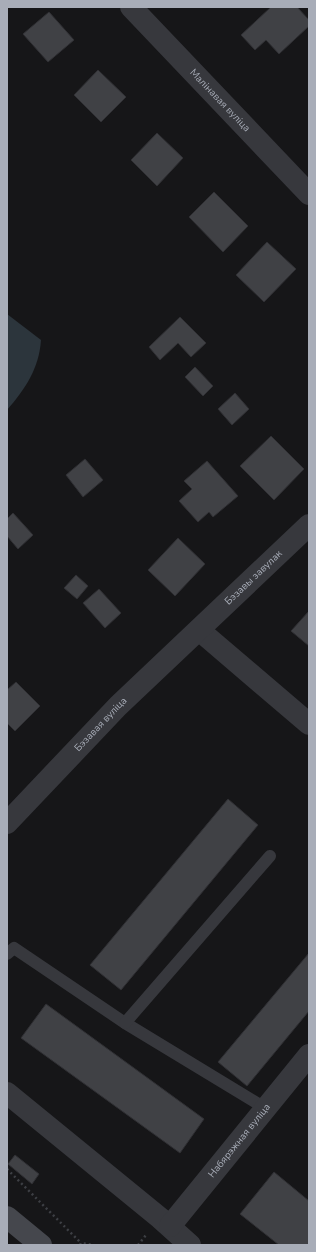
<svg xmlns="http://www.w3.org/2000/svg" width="316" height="1252" font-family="'Nunito Sans',sans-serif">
<rect width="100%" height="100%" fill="#161618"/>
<!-- water -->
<path fill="#2c353c" d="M 7,314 L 41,340 C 39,369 25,389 7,410 Z"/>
<!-- building -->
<g fill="#404145" stroke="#303034">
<path d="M 271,7 L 297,7 L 309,20 L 309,26 L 279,54 L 266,40 L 255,50 L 241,35 Z"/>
<path d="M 49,12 L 74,40 L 48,62 L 23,34 Z"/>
<path d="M 98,70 L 126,97 L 101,122 L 74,95 Z"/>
<path d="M 157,133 L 183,158 L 157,186 L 131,160 Z"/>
<path d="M 214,192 L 248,226 L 223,252 L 189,217 Z"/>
<path d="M 267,242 L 296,269 L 264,302 L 236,275 Z"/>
<path d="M 180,317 L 206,343 L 191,357 L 178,343 L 160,360 L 149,347 Z"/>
<path d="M 195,367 L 213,386 L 203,396 L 185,377 Z"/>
<path d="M 235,393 L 249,409 L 232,425 L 218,409 Z"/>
<path d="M 271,436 L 304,469 L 274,500 L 240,466 Z"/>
<path d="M 85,459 L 103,480 L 83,497 L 66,475 Z"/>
<path d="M 207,461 L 238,496 L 213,517 L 209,512 L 198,522 L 179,501 L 192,489 L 184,481 Z"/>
<path d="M 13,513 L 33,535 L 18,549 L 7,536 L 7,519 Z"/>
<path d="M 178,538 L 205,564 L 175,596 L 148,570 Z"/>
<path d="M 76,575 L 88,586 L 77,599 L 64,588 Z"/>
<path d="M 99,589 L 121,613 L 105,628 L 83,603 Z"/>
<path d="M 309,611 L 309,646 L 291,631 Z"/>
<path d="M 16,682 L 40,706 L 15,731 L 7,723 L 7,690 Z"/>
<path d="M 228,799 L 258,825 L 121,990 L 90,965 Z"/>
<path d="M 309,953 L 309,1011 L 247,1086 L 218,1062 Z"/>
<path d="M 46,1004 L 204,1119 L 180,1153 L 21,1038 Z"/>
<path d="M 15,1155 L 39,1174 L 32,1184 L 8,1164 Z"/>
<path d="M 274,1172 L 309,1201 L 309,1245 L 279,1245 L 240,1214 Z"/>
</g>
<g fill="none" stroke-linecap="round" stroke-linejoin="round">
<!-- path -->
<g stroke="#3d3f44" stroke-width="2.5" stroke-dasharray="2 3" stroke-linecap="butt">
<path d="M 7,1169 L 81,1243"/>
<path d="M 80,1245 L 81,1243 L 94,1245"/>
<path d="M 138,1245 L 146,1235"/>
</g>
<!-- lane -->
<g stroke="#37383d" stroke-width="12">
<path d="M 7,954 L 14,948 L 125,1023 L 265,1108"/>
<path d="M 125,1023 L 270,856"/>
</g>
<!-- street -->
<g stroke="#37383d" stroke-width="22">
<path id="s1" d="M 131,7 L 309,194"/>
<path d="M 199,630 L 309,724"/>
<path id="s2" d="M 7,823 L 118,706 L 309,525"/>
<path d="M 7,1093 L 160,1218 L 190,1245"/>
<path id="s3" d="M 170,1226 L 309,1055"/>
</g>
<!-- secondary -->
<path stroke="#45474d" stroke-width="22" d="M 7,1217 L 41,1245"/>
</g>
<g text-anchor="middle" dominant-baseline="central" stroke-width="4" stroke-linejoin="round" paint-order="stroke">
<!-- street labels -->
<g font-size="10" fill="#a8adb8" stroke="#111113">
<text stroke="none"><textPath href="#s1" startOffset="129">Малінавая вуліца</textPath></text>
<text stroke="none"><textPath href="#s2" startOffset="348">Бэзавы завулак</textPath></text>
<text stroke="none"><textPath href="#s2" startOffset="136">Бэзавая вуліца</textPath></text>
<text stroke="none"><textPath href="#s3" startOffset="110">Набярэжная вуліца</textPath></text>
</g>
</g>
<!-- border -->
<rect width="316" height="1252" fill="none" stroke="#a8adb8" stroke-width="16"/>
</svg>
